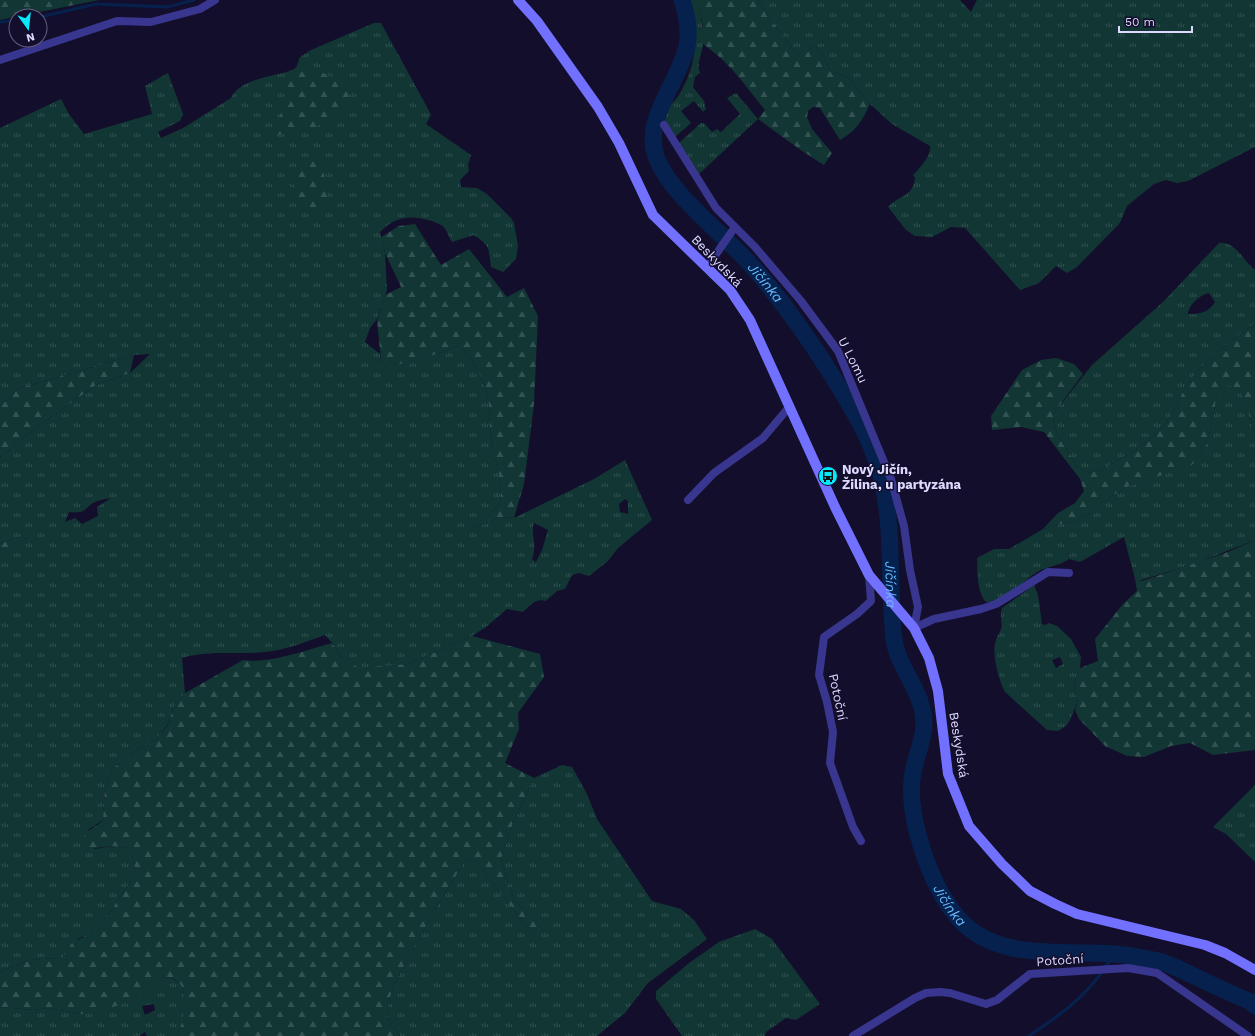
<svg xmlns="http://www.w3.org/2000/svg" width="1255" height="1036" font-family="'Work Sans',sans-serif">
<defs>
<pattern id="grass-tufts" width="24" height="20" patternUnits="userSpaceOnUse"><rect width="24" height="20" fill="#113634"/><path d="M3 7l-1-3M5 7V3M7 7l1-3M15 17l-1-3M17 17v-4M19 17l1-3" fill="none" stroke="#335252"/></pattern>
<pattern id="forest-firs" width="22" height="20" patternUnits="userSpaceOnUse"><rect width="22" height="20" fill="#113634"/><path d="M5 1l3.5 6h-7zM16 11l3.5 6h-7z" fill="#335252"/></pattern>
</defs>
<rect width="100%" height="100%" fill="#130e2b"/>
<!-- grass -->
<g fill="url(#grass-tufts)" fill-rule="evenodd">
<path d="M 687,0 L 697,0 C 700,14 705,30 703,45 C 702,54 696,64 700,73 L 695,77 L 693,87 L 704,101 L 706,109 L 703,112 L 694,101 L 681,111 L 691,123 L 675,137 L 663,122 L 661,117 C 666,108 674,103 679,95 C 700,59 696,39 687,0 Z"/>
<path d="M 758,0 L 960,0 L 971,12 L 977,0 L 1255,0 L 1255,147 L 1188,181 L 1177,183 L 1166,180 L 1154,184 L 1127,206 L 1120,223 L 1077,267 L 1067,273 L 1056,266 L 1039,283 L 1020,290 L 965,228 L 951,227 L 932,237 L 915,236 L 906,230 L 888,207 C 900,194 912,198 915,178 L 913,175 C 920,167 931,157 930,146 L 892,124 L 870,104 L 850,79 L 830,70 L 821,51 L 814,45 L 803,57 L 799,57 L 767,15 Z"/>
<path d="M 374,23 L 381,23 L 427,107 L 431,115 L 426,124 L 471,155 L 468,165 L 469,171 L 460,180 L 461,187 L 477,188 L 487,194 L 511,218 L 514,223 L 518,246 L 516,259 L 503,272 L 491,267 C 488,247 491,247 474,235 L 452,242 C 449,238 447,230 443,226 C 440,224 432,221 428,220 C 409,215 395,217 380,232 L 385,253 L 387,290 L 377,319 L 370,328 L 365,342 L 380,354 L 382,368 L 440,353 L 458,346 C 471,352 485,383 488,398 C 490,411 489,424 491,438 C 493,455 504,484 500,501 C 498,511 481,520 474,526 L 475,528 L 501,517 L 514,518 L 594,479 L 625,460 L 652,520 L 618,548 L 608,561 L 589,576 L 579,573 L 572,575 L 565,589 L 557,591 L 546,601 C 535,598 530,606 523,612 L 507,609 L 486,627 L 472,636 L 408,664 L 359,669 L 340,656 L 332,643 L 325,635 C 305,642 286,650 265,652 C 237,655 210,650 182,658 L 185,693 L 173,708 L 168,724 L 156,740 L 137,750 L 112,769 L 105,787 L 103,820 L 88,830 L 94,849 L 113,846 L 126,848 L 132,855 L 135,869 L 133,878 L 115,904 L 113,909 L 90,933 L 78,939 L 67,954 L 57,958 L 29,960 L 0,972 L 0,550 L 27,539 L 18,537 L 0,544 L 0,458 L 25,436 L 96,385 L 130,373 L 150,354 L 134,355 L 17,389 L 10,399 L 0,405 L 0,128 L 61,99 L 69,114 L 84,134 L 152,114 L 145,86 L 168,73 L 183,114 L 180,121 L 158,132 L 161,138 L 183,128 L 231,98 C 242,74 290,77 297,66 C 298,63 299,59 300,57 L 311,50 ZM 111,498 L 97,507 L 98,516 L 82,524 L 75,518 L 65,522 L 69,512 C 88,514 83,508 95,502 C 99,500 106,499 111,498 ZM 625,499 L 628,501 L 628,514 L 620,512 L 619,504 ZM 534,523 L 548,530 L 542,550 L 536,562 L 532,559 C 538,542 530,536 534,523 Z"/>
<path d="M 736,93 L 758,119 L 698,175 L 679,147 L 680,142 L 701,123 L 704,123 L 712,132 L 717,129 L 721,132 L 740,114 L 727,98 Z"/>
<path d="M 1219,243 C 1236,241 1244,262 1255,270 L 1255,323 C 1232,341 1206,358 1189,382 C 1179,396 1175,413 1163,427 C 1152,439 1102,476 1086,472 C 1078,471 1074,461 1070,455 C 1062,442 1052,429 1053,414 L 1092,365 L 1163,302 ZM 1209,293 L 1215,302 C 1208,313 1200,314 1188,314 C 1189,304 1200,295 1209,293 Z"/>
<path d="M 1233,385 C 1248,395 1248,417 1255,433 L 1255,540 L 1194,564 L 1138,581 L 1135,579 L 1124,537 L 1080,562 L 1069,559 C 1059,566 1048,566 1037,572 C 1022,581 1005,604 986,602 C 976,590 978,572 977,558 L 994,549 L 1009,549 L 1043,529 L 1077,520 L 1092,513 L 1105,500 L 1129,486 L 1163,474 L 1201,454 L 1209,436 L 1216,401 L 1223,389 L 1227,386 Z"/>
<path d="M 1034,585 L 1038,595 L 1042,624 L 1045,625 L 1049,623 L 1057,626 L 1071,639 L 1081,657 L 1080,668 L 1074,683 L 1077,703 L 1070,720 L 1066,726 L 1058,731 L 1047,730 L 1005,692 C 999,681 991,652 996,640 C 997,636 1000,633 1001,629 C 1003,622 999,616 1002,608 ZM 1060,657 L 1063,664 L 1056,668 L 1052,660 Z"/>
<path d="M 562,765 L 572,767 L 587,794 L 597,819 L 652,901 L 681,909 L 694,920 L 707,939 L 648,983 L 625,1013 L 597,1036 L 400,1036 L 388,1019 L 387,1010 L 393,986 L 434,911 L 465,861 L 474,859 L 533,935 L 544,931 L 514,900 L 501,859 L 513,823 L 534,778 Z"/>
<path d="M 1255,785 L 1255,862 L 1226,834 L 1213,827 Z"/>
<path d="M 755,929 L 772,939 L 820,1004 L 796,1020 L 786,1018 L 766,1032 L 765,1036 L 682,1036 L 656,999 L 656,991 L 689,963 L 719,942 Z"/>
<path d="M 164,977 C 194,978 186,1019 177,1036 L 147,1036 L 145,1032 L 139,1036 L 0,1036 L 0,1007 L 33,1010 L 48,1008 L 81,1014 L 155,984 ZM 154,1004 L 155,1010 L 145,1015 L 142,1006 Z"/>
</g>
<!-- forest -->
<g fill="url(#forest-firs)">
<path d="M 0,0 L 99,0 L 0,20 Z"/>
<path d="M 697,0 L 758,0 L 767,15 L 799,57 L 803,57 L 814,45 L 821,51 L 830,70 L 850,79 L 870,104 C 862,121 857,130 840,140 L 820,108 L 813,107 L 808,111 L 807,117 L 812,129 L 832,153 L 824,165 L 802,151 L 758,119 L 765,110 C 744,84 731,64 703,44 L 703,25 Z"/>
<path d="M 308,67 L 316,67 L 326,75 L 349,82 L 350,98 L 336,119 L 311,128 L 291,130 L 275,137 C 270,124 283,112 290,102 L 286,91 L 287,83 Z"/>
<path d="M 317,157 L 324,174 L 328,205 L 311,211 L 293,199 L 293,170 Z"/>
<path d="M 415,224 L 441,265 L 469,249 L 507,297 L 524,288 L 538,316 L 534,404 L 524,484 L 514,518 L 501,517 L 475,528 L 473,526 C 481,520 498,511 500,501 C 504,485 493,455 491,438 C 489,425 490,411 488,398 C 485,383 471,352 458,346 L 440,353 L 382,369 L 377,321 L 385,295 L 401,287 L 385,253 L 381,237 L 399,226 Z"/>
<path d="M 1255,323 L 1255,433 C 1248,419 1247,385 1227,386 L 1216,401 L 1209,436 L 1201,454 L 1192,465 L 1129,486 L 1105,500 L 1092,513 L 1077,520 L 1043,529 L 1058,513 L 1075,503 L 1084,491 L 1080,479 L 1044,432 L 1021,427 L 992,430 L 991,416 L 1022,370 L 1041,360 L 1056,358 L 1074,364 L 1083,374 L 1053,414 C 1052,429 1062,442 1070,455 C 1074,461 1078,471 1086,472 C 1102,476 1152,439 1163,427 C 1175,413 1179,396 1189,382 C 1206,358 1232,341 1255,323 Z"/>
<path d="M 134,355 L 130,373 L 96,385 L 25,436 L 0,458 L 0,405 L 10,399 L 17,389 Z"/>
<path d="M 18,537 L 28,539 L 0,550 L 0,544 Z"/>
<path d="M 1255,540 L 1255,750 L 1213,755 L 1190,743 L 1171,746 L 1144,757 L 1127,756 L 1105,746 L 1079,719 L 1075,710 L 1077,703 L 1074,683 L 1080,668 L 1098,661 L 1095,639 L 1123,604 L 1137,591 L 1135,579 L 1142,581 L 1228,552 Z"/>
<path d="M 472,636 L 540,654 L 544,677 L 518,713 L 519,729 L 505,763 L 534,778 L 513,823 L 501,859 L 514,900 L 544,931 L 540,935 L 533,935 L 474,859 L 465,861 L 434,911 L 393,986 L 387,1010 L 388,1019 L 400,1036 L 177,1036 C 185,1019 194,977 164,977 L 136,999 L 96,1013 L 81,1014 L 48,1008 L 33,1010 L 0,1007 L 0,972 L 29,960 L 57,958 L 67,954 L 71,944 L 90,933 L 113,909 L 115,904 L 133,878 L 135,869 L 132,855 L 126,848 L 113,846 L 87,849 L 82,845 C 84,827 93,831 103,820 L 105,787 L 112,769 L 137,750 L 156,740 L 168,725 L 173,708 L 185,693 L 243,660 C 270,664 306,650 332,643 L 340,656 L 359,668 L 408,664 Z"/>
</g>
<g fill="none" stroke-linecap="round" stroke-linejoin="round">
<!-- stream -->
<g stroke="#06214d" stroke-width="3">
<path d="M 40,17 L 96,4 L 167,7 L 194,0"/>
<path d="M 0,22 L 16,20"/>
<path d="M 1105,967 L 1115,954"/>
<path d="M 1029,1036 C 1058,1016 1081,1001 1102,972"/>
</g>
<!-- river -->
<path stroke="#06214d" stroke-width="17" id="s1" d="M 682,0 C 687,15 690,30 687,46 C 679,83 641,120 657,159 C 671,195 724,234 750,264 C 781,299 808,337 833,377 C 853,409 873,442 882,479 C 894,531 888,586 894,639 C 897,665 919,687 923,713 C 927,734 917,752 913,772 C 905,815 931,889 961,921 C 999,961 1063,950 1113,954 C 1128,955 1144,958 1159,961 C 1170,964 1180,970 1190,974 C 1210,984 1230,993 1251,1002 L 1255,1006"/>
<!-- street -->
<g stroke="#38368e" stroke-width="8">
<path d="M 0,60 L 117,21 L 151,22 L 200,9 L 215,0"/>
<path d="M 664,125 L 716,208 L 755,247 L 801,301 L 838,351 L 891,479 L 904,526 L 910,570 L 918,607 L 914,628"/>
<path d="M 707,267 L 735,227"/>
<path d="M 688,500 L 714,473 L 763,438 L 790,406"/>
<path d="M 914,628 L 934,619 L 981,609 L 996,604 L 1048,572 L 1069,573"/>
<path d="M 861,841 L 853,827 L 830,763 L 833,732 L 827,702 L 819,675 L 824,637 L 857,614 L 871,601 L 869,575"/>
<path d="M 853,1036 L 915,998 L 926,993 L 940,992 L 950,993 L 986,1004 L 997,1000 L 1030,974 L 1128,968 L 1157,973 L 1248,1036"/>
</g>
<!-- secondary -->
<path stroke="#7270ff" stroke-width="10" d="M 518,0 L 537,21 L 598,107 L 619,143 L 653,215 L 730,290 L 750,320 L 835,507 L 869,575 L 914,628 L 929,658 L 938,691 L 948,774 L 969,826 L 1002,864 L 1030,891 L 1055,904 L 1077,914 L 1205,945 L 1225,953 L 1255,970"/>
</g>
<!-- icons -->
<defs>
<g id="bus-disc" transform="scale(1)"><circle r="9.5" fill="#05e9ff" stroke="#130e2b"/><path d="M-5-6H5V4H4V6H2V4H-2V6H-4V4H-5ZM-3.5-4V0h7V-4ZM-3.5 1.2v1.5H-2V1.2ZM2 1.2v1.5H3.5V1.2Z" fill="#111"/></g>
</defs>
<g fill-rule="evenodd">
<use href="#bus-disc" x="828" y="476"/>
</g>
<g text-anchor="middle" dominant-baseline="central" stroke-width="3" stroke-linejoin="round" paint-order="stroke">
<!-- street labels -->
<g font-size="13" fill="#ddd9ff" stroke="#130e2b">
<text transform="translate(717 261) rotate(46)">Beskydská</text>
<text transform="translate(853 360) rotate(63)">U Lomu</text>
<text transform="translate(838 697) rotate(78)">Potoční</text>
<text transform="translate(959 745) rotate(81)">Beskydská</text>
<text transform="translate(1060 960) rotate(-4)">Potoční</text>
</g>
<!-- poi labels -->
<g font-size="13" font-weight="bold" fill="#ddd9ff" stroke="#130e2b" text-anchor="start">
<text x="842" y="469">Nový Jičín,<tspan x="842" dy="15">Žilina, u partyzána</tspan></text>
</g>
<!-- water labels -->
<g font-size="14" font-style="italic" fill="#67baff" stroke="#130e2b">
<text stroke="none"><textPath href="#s1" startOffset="332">Jičínka</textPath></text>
<text stroke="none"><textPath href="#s1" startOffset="668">Jičínka</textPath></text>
<text stroke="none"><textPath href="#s1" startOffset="1004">Jičínka</textPath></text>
</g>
</g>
<!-- north arrow -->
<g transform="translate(28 28) rotate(165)"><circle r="19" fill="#130e2b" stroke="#645f80"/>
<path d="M0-3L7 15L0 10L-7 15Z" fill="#05e9ff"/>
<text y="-6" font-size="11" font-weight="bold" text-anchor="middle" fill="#ddd9ff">N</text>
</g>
<!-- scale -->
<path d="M1119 26v6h73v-6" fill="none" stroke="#ddd9ff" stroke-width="2"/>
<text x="1125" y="26" font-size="12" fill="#ddd9ff" stroke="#130e2b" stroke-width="3" paint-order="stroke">50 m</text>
</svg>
